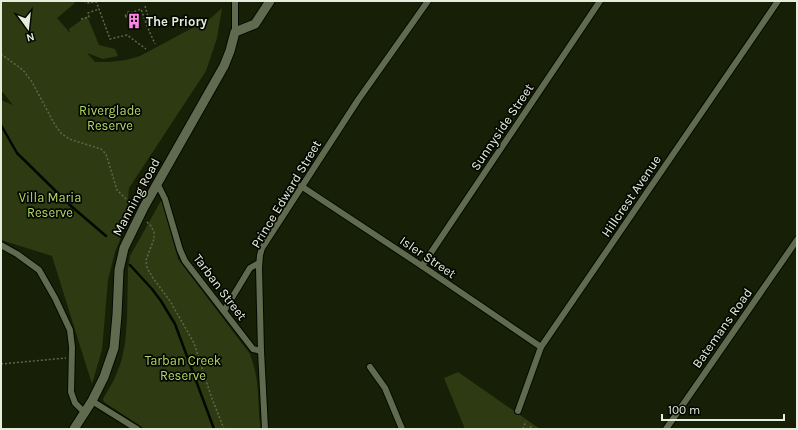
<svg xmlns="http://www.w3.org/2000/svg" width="798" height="430" font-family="Karla,sans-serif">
<rect width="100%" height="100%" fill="#171f06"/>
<!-- green -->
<g fill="#2e3b12">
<path d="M 1,1 L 74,1 L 75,3 L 57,18 L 70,33 L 69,29 L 87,16 L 99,45 L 115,49 L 118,56 L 103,59 L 87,53 L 95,62 L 109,62 L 126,60 L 140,56 L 211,18 L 222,8 L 217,38 L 206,71 L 129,188 L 126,225 L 115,252 L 108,280 L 102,350 L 92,384 L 52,256 L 1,240 L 1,100 L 13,105 L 1,90 Z"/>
<path d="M 162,199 L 178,259 L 250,354 C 253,363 256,372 257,382 C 259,398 258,413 261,429 L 145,429 L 104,402 L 103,399 L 104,397 L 114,380 L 121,362 L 125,344 L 127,319 L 128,269 L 130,256 Z"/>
<path d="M 458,372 L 540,429 L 465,429 L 444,378 Z"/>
</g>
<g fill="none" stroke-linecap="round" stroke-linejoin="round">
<!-- stream -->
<g stroke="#020800" stroke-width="2.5">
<path d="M 1,125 L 17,153 L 71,206 L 106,236"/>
<path d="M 130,265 L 152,289 L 161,301 L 175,324 L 214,429"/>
</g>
<!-- street casing -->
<g stroke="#040900" stroke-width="8">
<g id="street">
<path d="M 235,1 L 235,32"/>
<path d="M 157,183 L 165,199 L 180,250 L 185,261 L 253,349 L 261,351"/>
<path d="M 301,186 L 422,266 L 541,347"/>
<path d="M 1,245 L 17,254 L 39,270 L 55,298 L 70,330 L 72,347 L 71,392 L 75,403 L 85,413"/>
<path d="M 422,266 L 600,1"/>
<path d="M 224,311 L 250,268 L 259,263"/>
<path d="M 370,367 L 385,388 L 402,429"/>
<path d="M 92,401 L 137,429"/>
<path d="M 518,411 L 541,347 L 778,1"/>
<path d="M 265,429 L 261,351 L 259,268 L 260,255 L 262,248 L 358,100 L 428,1"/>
<path d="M 666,429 L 797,240"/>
</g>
</g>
<!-- secondary casing -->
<g stroke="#040900" stroke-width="11">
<path id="secondary" d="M 74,429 L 92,401 L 104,377 L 114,348 L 117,315 L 119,270 L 124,248 L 144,207 L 224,66 L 230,51 L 235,32 L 255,24 L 270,1"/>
</g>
<!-- path -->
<g stroke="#5f6650" stroke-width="1.5" stroke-dasharray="2 2" stroke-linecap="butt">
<path d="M 84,1 L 87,3 L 96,2"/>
<path d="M 96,1 L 110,39 L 127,35 L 146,49"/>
<path d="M 57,2 L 58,1"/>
<path d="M 145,6 L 149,20 L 145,21"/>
<path d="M 125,16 L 129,11"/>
<path d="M 125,17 L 128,16 L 128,14 L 141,9 L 147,26 L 155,44"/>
<path d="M 81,19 L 89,17 L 88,13 L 99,9"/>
<path d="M 1,54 L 23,70 L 32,82 L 55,125 L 61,133 L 69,139 L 101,149 L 106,154 L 117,190 L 134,207"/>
<path d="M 147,222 L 151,226 L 154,232 L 154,239 L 146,260 L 147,268 L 153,278 L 170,301 L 194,343 L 211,396 L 224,429"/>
<path d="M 1,364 L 66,358"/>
<path d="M 523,429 L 526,421"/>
<path d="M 526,429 L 533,426"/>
</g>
<!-- street -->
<use href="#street" stroke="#606a4e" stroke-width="6"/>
<!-- secondary -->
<use href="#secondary" stroke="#606a4e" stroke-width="9"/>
</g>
<!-- icons -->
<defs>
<g id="building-bare" transform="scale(1.2)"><path d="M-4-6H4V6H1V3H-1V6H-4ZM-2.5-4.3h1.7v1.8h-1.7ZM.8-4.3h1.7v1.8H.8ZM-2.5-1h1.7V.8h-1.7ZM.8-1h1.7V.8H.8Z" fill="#fb86e5" stroke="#050801" stroke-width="2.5" paint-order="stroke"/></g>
</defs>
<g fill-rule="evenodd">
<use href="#building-bare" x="134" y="21"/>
</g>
<g text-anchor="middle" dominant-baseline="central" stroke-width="3.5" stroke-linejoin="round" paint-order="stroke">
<!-- poi labels -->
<g font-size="13" font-weight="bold" fill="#e7eddd" stroke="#050801" text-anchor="start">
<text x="146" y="21">The Priory</text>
</g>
<!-- park labels -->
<g font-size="13" fill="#b1d766" stroke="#050801">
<text x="110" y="110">Riverglade<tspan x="110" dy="15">Reserve</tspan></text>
<text x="50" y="197">Villa Maria<tspan x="50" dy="15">Reserve</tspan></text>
<text x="183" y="360">Tarban Creek<tspan x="183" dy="15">Reserve</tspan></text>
</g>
<!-- street labels -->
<g font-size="13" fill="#e7eddd" stroke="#050801">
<text transform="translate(502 127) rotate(-56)">Sunnyside Street</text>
<text transform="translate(286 194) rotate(-59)">Prince Edward Street</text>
<text transform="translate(631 196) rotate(-56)">Hillcrest Avenue</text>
<text transform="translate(136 197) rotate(-62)">Manning Road</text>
<text transform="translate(428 257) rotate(34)">Isler Street</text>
<text transform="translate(220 287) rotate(53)">Tarban Street</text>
<text transform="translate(722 328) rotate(-55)">Batemans Road</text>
</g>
</g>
<!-- border -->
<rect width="798" height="430" fill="none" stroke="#e7eddd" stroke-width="4"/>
<!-- north arrow -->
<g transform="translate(28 28) rotate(165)" stroke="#050801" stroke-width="3" paint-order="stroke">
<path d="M0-3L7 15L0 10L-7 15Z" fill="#e7eddd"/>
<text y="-6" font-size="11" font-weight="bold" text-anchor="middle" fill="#e7eddd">N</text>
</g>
<!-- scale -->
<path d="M662 414v6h122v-6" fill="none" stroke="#e7eddd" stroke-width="2"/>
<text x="668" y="414" font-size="12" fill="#e7eddd" stroke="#050801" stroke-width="3" paint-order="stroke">100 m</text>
</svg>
